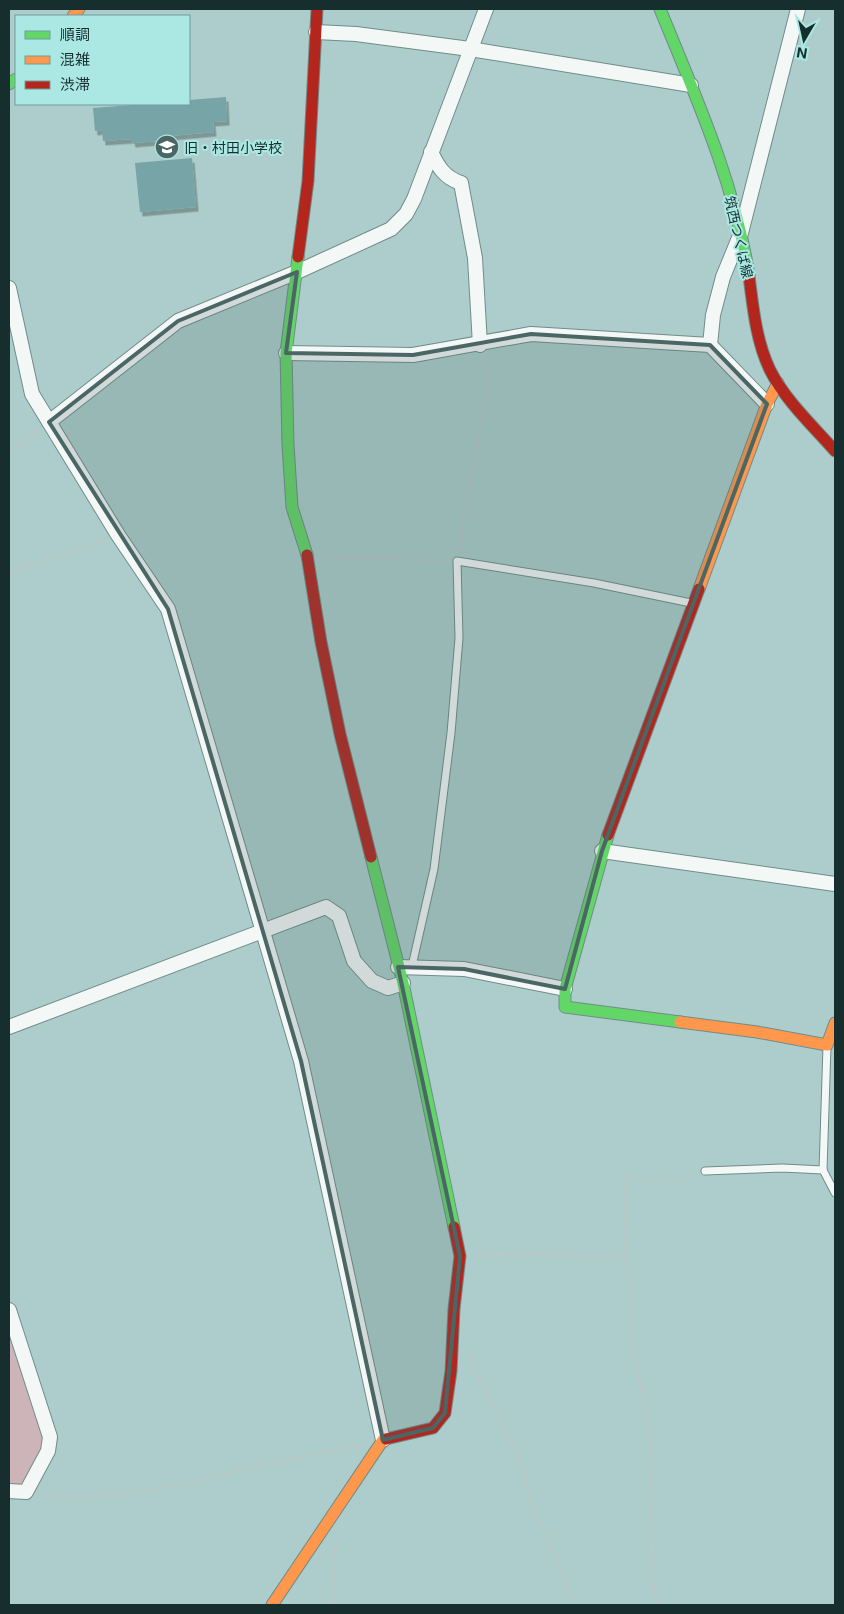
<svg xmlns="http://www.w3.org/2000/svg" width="844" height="1614" font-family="Inter,'Noto Sans JP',sans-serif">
<defs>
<filter id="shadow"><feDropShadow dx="2.5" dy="4.5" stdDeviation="0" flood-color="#0004"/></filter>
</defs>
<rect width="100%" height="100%" fill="#accdcb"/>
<!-- green -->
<path fill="#cdb4b9" d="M 9,1334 L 43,1439 L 42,1449 L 24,1483 L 17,1486 L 9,1485 Z"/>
<!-- building -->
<g fill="#77a4a7" filter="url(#shadow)">
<path d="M 226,97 L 227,121 L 213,122 L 214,132 L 170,136 L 170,140 L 133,143 L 132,139 L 103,141 L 102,130 L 95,131 L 93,108 L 146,104 L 189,104 L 189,100 Z"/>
<path d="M 192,158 L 196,207 L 140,212 L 135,163 Z"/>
</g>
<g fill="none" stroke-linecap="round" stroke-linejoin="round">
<!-- lane casing -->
<g stroke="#718c8a" stroke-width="9">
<g id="lane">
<path d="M 412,966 L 434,869 L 451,733 L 459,638 L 457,561 L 594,583 L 691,603"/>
<path d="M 827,1046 L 823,1170 L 835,1193"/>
<path d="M 705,1171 L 782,1168 L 823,1170"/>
</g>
</g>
<!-- street casing -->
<g stroke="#718c8a" stroke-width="16">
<g id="street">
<path d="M 316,32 L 356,34 L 470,49 L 691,85"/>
<path d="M 431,152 C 438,167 445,178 461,183 L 475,258 L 480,345"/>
<path d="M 9,288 L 32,394 L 118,535 L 168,609 L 301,1061 L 383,1440"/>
<path d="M 710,345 L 713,315 L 723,277 L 741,233 L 798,9"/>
<path d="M 286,353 L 413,355 L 531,334 L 710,345 L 767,404"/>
<path d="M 49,422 L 178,321 L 297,272 L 391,229 L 406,214 L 414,199 L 486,9"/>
<path d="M 602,851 L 835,884"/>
<path d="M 398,967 L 464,969 L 565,989"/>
<path d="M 9,1027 L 326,907 L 339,916 L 354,961 L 372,981 L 388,988 L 403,983"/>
<path d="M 9,1310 L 50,1437 L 48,1451 L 26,1492 L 9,1491"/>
</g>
</g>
<!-- fast casing -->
<g stroke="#718c8a" stroke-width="13">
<g id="fast">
<path d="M 660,9 C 695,95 735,183 749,276"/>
<path d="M 9,84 L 16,79"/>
<path d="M 298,257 L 286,353 L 288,445 L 292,507 L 307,555"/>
<path d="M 608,835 L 565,989 L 565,1007 L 680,1022"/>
<path d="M 371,857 L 403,983 L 454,1227"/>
</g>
</g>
<!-- slow casing -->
<g stroke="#718c8a" stroke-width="13">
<g id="slow">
<path d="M 73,16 L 79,9"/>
<path d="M 699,589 L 767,404 L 778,383"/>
<path d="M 680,1022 L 757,1032 L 827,1045 L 835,1023"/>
<path d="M 272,1605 L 383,1440 L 386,1439"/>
</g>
</g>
<!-- jam casing -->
<g stroke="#718c8a" stroke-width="13">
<g id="jam">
<path d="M 298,257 L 308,181 L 317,9"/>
<path d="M 749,276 C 753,307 756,341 770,370 C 785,400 813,426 835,451"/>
<path d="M 307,555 L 321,642 L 340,734 L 371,857"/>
<path d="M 608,835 L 699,589"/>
<path d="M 386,1439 L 433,1428 L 445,1413 L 451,1371 L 454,1309 L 460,1256 L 454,1227"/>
</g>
</g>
<!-- path -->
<g stroke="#bec7c7" stroke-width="2.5" stroke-dasharray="4 2.5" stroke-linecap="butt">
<path d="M 9,452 L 40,429"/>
<path d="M 458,551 L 489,381 L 483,355"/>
<path d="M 324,557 L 449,561"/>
<path d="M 9,572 L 107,539"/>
<path d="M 475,1254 L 626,1256"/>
<path d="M 469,1352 L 476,1372 L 522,1463 L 530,1500 L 576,1605"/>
<path d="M 38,1495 L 45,1496 L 127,1495 L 362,1444"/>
<path d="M 332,1605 L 336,1539"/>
<path d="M 657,1605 L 652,1580 L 650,1430 L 632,1343 L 632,1289 L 626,1256 L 625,1177 L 668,1181 L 696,1174"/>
</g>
<!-- lane -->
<use href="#lane" stroke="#f3f8f7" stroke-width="7"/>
<!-- street -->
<use href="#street" stroke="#f3f8f7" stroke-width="14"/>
<!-- fast -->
<use href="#fast" stroke="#63d668" stroke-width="11"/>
<!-- slow -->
<use href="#slow" stroke="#ff974d" stroke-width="11"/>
<!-- jam -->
<use href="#jam" stroke="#b3261e" stroke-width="11"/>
</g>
<!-- marked area -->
<path fill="#4a6665" fill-opacity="0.2" stroke="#4a6665" stroke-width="4" stroke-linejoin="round" d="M 297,272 L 286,353 L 413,355 L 531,334 L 710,345 L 767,404 L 602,851 L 565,989 L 464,969 L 398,967 L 460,1256 L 445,1413 L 433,1428 L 383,1440 L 301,1061 L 168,609 L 49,422 L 178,321 Z"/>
<!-- icons -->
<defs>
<g id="school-disc" transform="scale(1.25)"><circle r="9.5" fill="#4a6665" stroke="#abe8e4"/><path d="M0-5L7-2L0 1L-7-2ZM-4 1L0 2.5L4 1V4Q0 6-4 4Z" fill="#fff"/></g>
</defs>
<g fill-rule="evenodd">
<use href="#school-disc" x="167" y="147"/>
</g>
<g text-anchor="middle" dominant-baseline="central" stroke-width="4" stroke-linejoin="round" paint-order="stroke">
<!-- poi labels -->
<g font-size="14" fill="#162f2e" stroke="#abe8e4" text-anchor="start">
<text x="184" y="147">旧・村田小学校</text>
</g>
<!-- street labels -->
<g font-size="14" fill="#162f2e" stroke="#abe8e4">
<text transform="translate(739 237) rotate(77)">筑西つくば線</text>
</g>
</g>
<!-- border -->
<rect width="844" height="1614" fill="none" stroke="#162f2e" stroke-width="20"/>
<!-- legend -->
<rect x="15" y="15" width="175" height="90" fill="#abe8e4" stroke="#6f9e9b"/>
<rect x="25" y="31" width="25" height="8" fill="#63d668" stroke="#6f9e9b"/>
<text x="60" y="40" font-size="15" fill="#162f2e">順調</text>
<rect x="25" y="56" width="25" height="8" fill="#ff974d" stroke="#6f9e9b"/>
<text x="60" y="65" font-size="15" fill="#162f2e">混雑</text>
<rect x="25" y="81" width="25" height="8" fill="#b3261e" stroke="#6f9e9b"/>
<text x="60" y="90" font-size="15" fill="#162f2e">渋滞</text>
<!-- north arrow -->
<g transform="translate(804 40) rotate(189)" stroke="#abe8e4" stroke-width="4" paint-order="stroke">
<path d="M0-4L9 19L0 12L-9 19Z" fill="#162f2e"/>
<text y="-8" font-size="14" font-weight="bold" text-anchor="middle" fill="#162f2e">N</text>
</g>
</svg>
